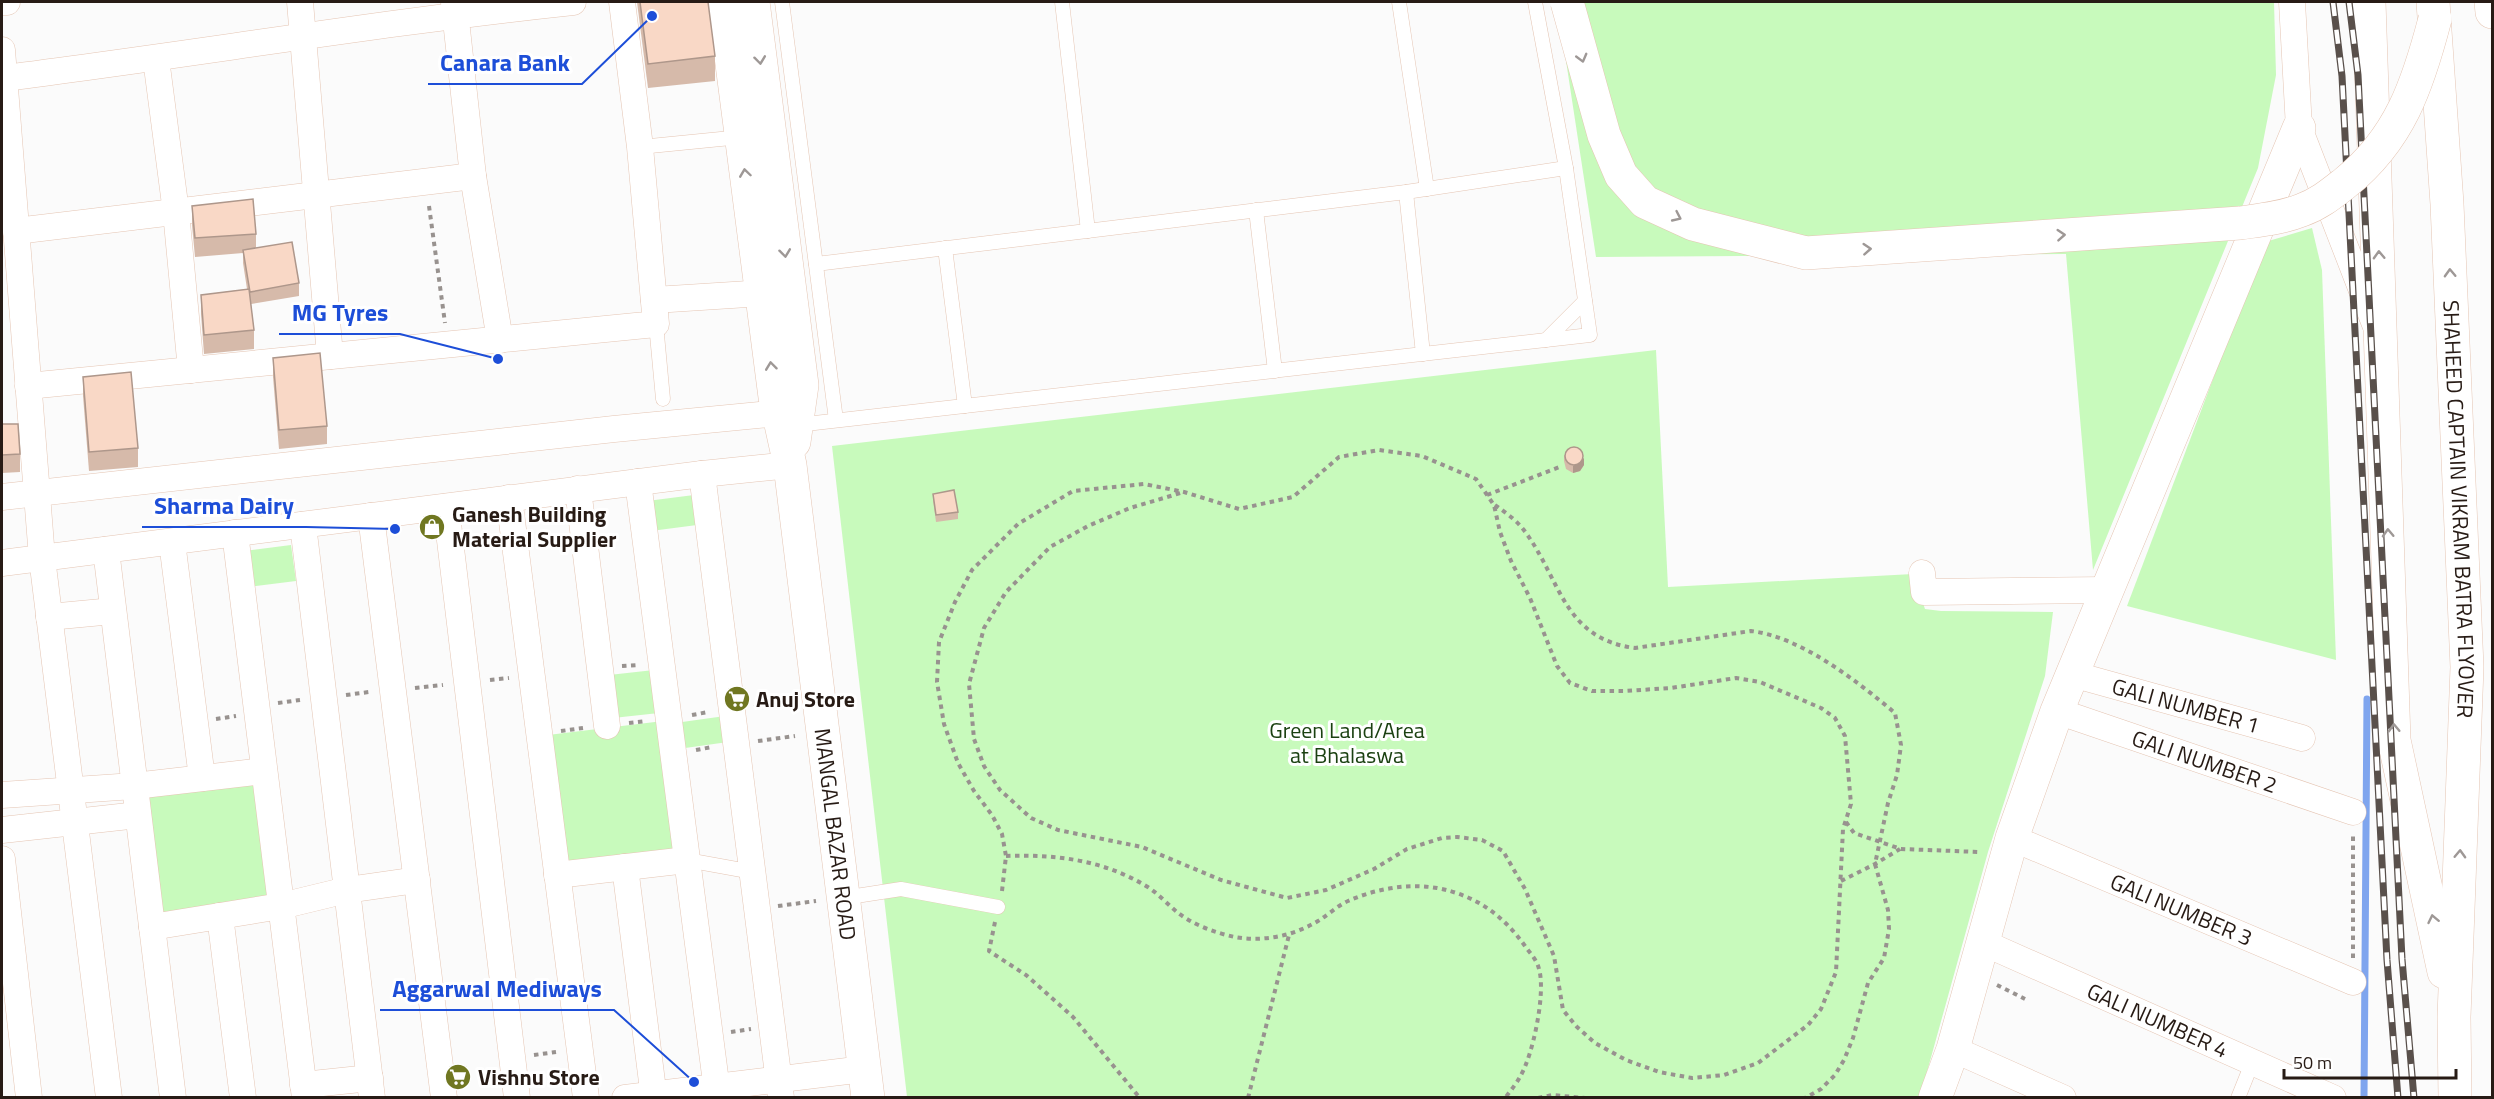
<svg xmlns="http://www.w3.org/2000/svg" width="2494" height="1099" font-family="'Titillium Web',sans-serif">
<rect width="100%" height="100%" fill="#fbfbfb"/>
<!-- green -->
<g fill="#c8fabc">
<path d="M 1557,2 L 2274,2 L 2276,75 L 2258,168 L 2093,570 L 2066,254 L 1596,257 Z"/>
<path d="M 2312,228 L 2322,270 L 2336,660 L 2127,606 L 2265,242 Z"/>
<path d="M 1656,350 L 1668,587 L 1913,574 L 1925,609 L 1941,611 L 2053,612 L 2045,676 L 1988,852 L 1920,1097 L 907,1097 L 832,446 Z"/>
<path d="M 694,495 L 697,525 L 651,531 L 647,501 Z"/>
<path d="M 291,545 L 296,581 L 248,587 L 244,551 Z"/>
<path d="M 654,670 L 659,713 L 613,718 L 609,675 Z"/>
<path d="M 725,716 L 728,742 L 678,749 L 675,723 Z"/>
<path d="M 663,721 L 677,853 L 564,868 L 548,735 Z"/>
<path d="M 253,780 L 269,903 L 162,917 L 146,795 Z"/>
</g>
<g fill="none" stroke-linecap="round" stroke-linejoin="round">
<!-- stream -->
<path stroke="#7fa5ee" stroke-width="7" d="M 2364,1098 L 2367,699"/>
<!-- lane casing -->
<g stroke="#e5c5b3" stroke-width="15">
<g id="lane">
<path d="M 782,2 L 836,420"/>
<path d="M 1062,2 L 1088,231"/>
<path d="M 1399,2 L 1427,189"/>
<path d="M 640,147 L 741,137"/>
<path d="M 1406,192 L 1423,354"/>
<path d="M 1256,210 L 1275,371"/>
<path d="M 945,248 L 965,406"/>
<path d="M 816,264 L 1406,192 L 1566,168"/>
<path d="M 656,324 L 663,399"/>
<path d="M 1546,340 L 1585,301"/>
<path d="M 797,425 L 1590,335 L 1566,168 L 1535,2"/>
<path d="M 687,860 L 753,872"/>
<path d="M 843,898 L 901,889 L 998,907"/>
<path d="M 2238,1098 L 2252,1063"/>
</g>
</g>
<!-- street casing -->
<g stroke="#e5c5b3" stroke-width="27">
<g id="street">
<path d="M 2,2 L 7,2"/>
<path d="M 300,2 L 330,356"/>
<path d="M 454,2 L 473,176 L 500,340"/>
<path d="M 2292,2 L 2299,128 L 2375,324"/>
<path d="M 2,50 L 42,558 L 109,1098"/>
<path d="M 156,59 L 176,212 L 191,370"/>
<path d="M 4,78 C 194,54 383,22 573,2"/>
<path d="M 16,231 L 473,176"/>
<path d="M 654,300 L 780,292"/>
<path d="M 28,386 L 656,324 L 640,147 L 622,2"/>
<path d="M 702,474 L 781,1098"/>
<path d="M 638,482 L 718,1098"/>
<path d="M 578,489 L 607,726"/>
<path d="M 2,497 L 614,429 L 780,413"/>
<path d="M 509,498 L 586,1098"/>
<path d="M 446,507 L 517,1098"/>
<path d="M 371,516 L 444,1098"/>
<path d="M 303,525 L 372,1098"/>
<path d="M 235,533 L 305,1098"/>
<path d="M 172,542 L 202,778"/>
<path d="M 106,550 L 173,1098"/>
<path d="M 2,563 L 702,474 L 790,465"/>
<path d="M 1922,573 L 1924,592 L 2107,590"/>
<path d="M 49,617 L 113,611"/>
<path id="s1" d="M 2072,674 L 2302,738"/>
<path id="s2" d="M 2057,711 L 2353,812"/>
<path d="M 2,795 L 134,786 L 264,771"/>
<path d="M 2,830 L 138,815"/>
<path id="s3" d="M 2012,838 L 2353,982"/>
<path d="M 2,859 L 29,1098"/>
<path d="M 625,867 L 654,1098"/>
<path d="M 557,875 L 687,860"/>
<path d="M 220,916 L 243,1098"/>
<path d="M 152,927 L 281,906 L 347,890 L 417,880"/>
<path id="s4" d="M 1984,943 L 2333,1098"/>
<path d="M 1953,1049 L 2063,1098"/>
<path d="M 303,1085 L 370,1078"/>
<path d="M 625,1098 L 864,1069"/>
</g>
</g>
<!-- secondary casing -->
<g stroke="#e5c5b3" stroke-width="34">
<g id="secondary">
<path id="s5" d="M 724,2 L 775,397 L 790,465 L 868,1098"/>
<path d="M 753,2 L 802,385 L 794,442"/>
<path d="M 1935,1098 L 1953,1049 L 2012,838 L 2057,711 L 2299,128"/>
</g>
</g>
<!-- highway casing -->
<g stroke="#e5c5b3" stroke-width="34">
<g id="highway">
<path d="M 2369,2 L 2394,740 L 2444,972"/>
<path id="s6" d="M 2433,2 L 2447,204 L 2467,667 L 2454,1017 L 2455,1098"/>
<path d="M 2491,2 L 2492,12"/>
</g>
</g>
<!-- path -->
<g stroke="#98928f" stroke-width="4" stroke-dasharray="4.5 4.5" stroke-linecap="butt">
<path d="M 429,206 L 445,323"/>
<path d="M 1487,495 L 1562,466"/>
<path d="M 1495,505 C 1506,513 1518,521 1526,533 C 1561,581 1564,639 1635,648 L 1751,631 C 1801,637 1857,681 1895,713 L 1901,745 L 1897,775 L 1888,803 L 1875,864 L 1888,910 L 1889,929 L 1884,958 L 1868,983 L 1853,1038 L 1844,1060 L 1835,1075 L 1821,1089 L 1805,1098"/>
<path d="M 622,666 L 638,665"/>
<path d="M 490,680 L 509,678"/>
<path d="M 415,688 L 443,685"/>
<path d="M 346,695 L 369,692"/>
<path d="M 278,703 L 300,700"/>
<path d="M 754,707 L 792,703"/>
<path d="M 692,715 L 708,712"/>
<path d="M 216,719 L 236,716"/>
<path d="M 629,723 L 646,721"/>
<path d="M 561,731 L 583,728"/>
<path d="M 758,741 L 795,736"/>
<path d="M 696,750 L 712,747"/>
<path d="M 1846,822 L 1854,833 L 1901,849 L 1980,852"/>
<path d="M 1006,856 C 1055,854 1103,860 1146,886 C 1158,893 1167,904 1177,912 C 1193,925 1216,933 1235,937 C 1264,942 1293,936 1318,921 C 1328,915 1337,906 1348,901 C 1375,889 1407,883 1437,888 C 1475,895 1503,915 1525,946 C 1530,953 1537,960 1539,969 C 1546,993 1533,1054 1521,1075 C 1517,1083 1511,1090 1505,1098"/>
<path d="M 1841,881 L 1875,864 L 1900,849"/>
<path d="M 1002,891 L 1006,856 L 1002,834 L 992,815 L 974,791 L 958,763 L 944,724 L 937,682 L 939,642 L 955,602 L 972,570 L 1018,524 L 1073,491 L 1144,484 L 1184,492 L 1239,509 L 1293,497 L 1339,457 L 1379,450 L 1422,456 L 1476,479 L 1494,505 L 1500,532 L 1511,561 L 1530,598 L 1557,666 L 1570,683 L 1592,691 L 1625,691 L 1671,688 L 1736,678 L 1760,682 L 1781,691 L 1821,708 L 1835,718 L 1845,736 L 1851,804 L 1843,829 L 1836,972 L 1821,1009 L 1808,1025 L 1758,1063 L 1724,1075 L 1692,1078 L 1659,1072 L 1626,1060 L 1595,1043 L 1577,1027 L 1563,1010 L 1554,956 L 1525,889 L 1503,851 L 1482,840 L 1457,837 L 1442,838 L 1407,849 L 1374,869 L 1326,890 L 1287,898 L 1221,880 L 1142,847 L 1058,830 L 1031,818 L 1000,790 L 984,766 L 974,739 L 969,684 L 984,628 L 1006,592 L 1050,547 L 1088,526 L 1130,508 L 1184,492"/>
<path d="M 778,906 L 816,901"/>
<path d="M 995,922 L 989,951 L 1026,975 L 1073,1017 L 1140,1098"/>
<path d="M 2353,958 L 2353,834"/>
<path d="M 1997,985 L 2025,999"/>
<path d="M 731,1032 L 751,1029"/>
<path d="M 534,1055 L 556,1052"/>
<path d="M 1248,1098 L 1289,935"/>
<path d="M 1538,1098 L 1552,1095 L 1585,1098"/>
</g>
<!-- lane -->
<use href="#lane" stroke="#fff" stroke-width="14"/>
<!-- street -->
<use href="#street" stroke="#fff" stroke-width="26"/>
<!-- secondary -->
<use href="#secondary" stroke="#fff" stroke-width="33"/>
<!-- highway -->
<use href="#highway" stroke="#fff" stroke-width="33"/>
<!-- rail casing -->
<g stroke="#59504b" stroke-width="7">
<g id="rail">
<path d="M 2333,2 L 2342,76 L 2387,960 L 2398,1098"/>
<path d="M 2349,2 L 2358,75 L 2402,959 L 2414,1098"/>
</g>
</g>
<!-- rail -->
<use href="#rail" stroke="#fff" stroke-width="4.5" stroke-dasharray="14" stroke-linecap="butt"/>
<!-- highway-bridge casing -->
<g stroke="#e5c5b3" stroke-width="34" stroke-linecap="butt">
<path id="highway-bridge" d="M 1567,2 L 1604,135 L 1621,175 L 1645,202 L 1693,224 L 1806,253 L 2240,223 C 2261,220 2282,218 2302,210 C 2319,204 2331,194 2345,183 C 2400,139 2418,84 2435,19"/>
</g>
<!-- highway-bridge -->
<use href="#highway-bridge" stroke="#fff" stroke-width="33"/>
</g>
<!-- wall -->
<g fill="#d6baaa">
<path d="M 637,2 L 708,2 L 715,56 L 715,81 L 648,88 Z"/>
<path d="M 192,206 L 256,234 L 256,248 L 299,283 L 299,296 L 251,304 L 254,330 L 254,349 L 204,354 L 201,314 L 201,295 L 247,289 L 243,263 L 243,253 L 195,257 L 192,225 Z"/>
<path d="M 273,358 L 327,426 L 327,444 L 279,449 L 273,377 Z"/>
<path d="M 83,377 L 138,448 L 138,467 L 89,471 L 83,396 Z"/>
<path d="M 2,424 L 20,454 L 20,472 L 2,473 Z"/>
<path d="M 1564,455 L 1584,465 L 1580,471 L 1573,473 L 1566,469 L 1564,461 Z"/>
<path d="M 933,494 L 958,512 L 958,519 L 936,522 L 933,500 Z"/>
</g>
<!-- shaded-wall -->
<path fill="#ae978b" d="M 1584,458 L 1584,465 L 1580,471 L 1573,473 L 1573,466 Z"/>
<!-- building -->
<g fill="#f9d8c6" stroke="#ae978b" stroke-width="1.5">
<path d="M 640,2 L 708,2 L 715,56 L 648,64 Z"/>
<path d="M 253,199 L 256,234 L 195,238 L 192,206 Z"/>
<path d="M 292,242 L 299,283 L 250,292 L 243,250 Z"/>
<path d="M 249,289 L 254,330 L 204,335 L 201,295 Z"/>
<path d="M 320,353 L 327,426 L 279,430 L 273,358 Z"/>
<path d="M 131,372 L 138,448 L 89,452 L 83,377 Z"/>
<path d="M 2,424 L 18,424 L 20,454 L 2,455 Z"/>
<circle cx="1574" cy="456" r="9"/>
<path d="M 954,490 L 958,512 L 936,515 L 933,494 Z"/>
</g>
<!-- one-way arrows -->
<defs><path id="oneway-chevron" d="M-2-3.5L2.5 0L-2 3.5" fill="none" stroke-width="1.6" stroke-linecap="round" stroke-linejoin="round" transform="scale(1.5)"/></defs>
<g stroke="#9e9896">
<use href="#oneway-chevron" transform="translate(1582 58) rotate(75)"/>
<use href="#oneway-chevron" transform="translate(760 60) rotate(83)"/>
<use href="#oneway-chevron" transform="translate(745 173) rotate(-98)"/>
<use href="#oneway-chevron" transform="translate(1677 217) rotate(25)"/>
<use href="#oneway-chevron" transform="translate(2061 235) rotate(-4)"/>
<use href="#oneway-chevron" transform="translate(1867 249) rotate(-4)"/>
<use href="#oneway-chevron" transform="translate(785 253) rotate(83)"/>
<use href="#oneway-chevron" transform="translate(2379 255) rotate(-92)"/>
<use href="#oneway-chevron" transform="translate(2450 273) rotate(-92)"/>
<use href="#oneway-chevron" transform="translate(771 366) rotate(-97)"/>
<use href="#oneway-chevron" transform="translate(2388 533) rotate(-92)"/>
<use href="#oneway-chevron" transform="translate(2394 728) rotate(-92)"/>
<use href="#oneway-chevron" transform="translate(2460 854) rotate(-88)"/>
<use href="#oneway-chevron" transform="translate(2433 919) rotate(-102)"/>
</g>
<!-- icons -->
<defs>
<g id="shop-disc" transform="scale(1.35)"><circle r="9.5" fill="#707721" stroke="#fff"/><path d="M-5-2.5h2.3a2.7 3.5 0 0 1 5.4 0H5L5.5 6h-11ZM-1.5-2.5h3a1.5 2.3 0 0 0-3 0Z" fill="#fff"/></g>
<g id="supermarket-disc" transform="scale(1.35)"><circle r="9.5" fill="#707721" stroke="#fff"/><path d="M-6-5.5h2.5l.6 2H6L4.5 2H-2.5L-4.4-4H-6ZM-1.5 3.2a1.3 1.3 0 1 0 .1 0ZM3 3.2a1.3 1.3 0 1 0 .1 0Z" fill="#fff"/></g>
</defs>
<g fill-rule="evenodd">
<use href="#shop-disc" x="432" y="527"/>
<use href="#supermarket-disc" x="737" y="699"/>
<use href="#supermarket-disc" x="458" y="1077"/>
</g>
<g text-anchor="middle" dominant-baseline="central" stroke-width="6" stroke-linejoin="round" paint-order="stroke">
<!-- street labels -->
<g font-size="22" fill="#271b15" stroke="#fff">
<text stroke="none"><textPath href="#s6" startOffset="508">SHAHEED CAPTAIN VIKRAM BATRA FLYOVER</textPath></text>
<text stroke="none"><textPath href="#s1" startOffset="118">GALI NUMBER 1</textPath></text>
<text stroke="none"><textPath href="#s2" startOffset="156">GALI NUMBER 2</textPath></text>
<text stroke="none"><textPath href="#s5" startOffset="840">MANGAL BAZAR ROAD</textPath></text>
<text stroke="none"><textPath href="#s3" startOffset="184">GALI NUMBER 3</textPath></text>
<text stroke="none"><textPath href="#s4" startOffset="190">GALI NUMBER 4</textPath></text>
</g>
<!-- poi labels -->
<g font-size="22" font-weight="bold" fill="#271b15" stroke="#fff" text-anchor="start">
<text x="452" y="514">Ganesh Building<tspan x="452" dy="25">Material Supplier</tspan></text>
<text x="756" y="699">Anuj Store</text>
<text x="478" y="1077">Vishnu Store</text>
</g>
<!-- park labels -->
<g font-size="22" fill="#1b4111" stroke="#fff">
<text x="1347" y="730">Green Land/Area<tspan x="1347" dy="25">at Bhalaswa</tspan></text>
</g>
</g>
<!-- callouts -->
<path fill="none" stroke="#1d4ed8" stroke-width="2" d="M652 16L582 84H428M498 359L400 334H279M395 529L306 527H142M694 1082L614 1010H380"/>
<g fill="#1d4ed8" stroke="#fff" stroke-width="2">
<circle cx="652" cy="16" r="6"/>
<circle cx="498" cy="359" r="6"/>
<circle cx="395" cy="529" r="6"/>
<circle cx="694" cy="1082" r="6"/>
</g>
<g font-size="24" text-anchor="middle" font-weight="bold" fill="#1d4ed8" stroke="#fff" stroke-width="6" stroke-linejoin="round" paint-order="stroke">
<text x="505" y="71">Canara Bank</text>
<text x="340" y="321">MG Tyres</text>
<text x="224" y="514">Sharma Dairy</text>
<text x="497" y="997">Aggarwal Mediways</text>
</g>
<!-- border -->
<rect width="2494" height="1099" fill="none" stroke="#271b15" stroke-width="6"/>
<!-- scale -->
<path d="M2284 1069v9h172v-9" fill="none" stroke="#271b15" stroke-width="3"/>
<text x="2293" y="1069" font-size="18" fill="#271b15" stroke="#ffffff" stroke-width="4.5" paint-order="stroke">50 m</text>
</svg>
